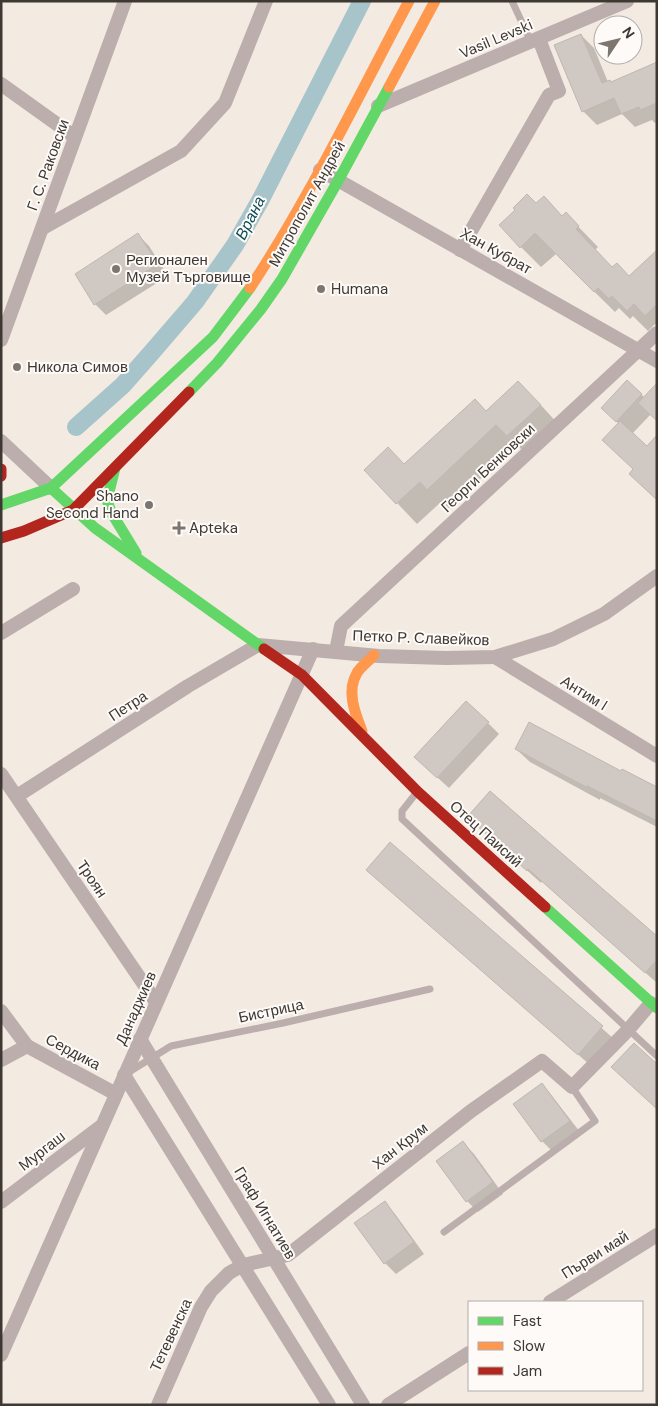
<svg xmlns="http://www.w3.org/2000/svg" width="658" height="1406" font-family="'DM Sans',sans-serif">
<rect width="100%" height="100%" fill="#f3eae2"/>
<!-- shadow -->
<g fill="#0003">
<path d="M 581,35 L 594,48 L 608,82 L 611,83 L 657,64 L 657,122 L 655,123 L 652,120 L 635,127 L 622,114 L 597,125 L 583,111 Z"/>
<path d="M 536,205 L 562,217 L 566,214 L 598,247 L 595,250 L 613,268 L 630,278 L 657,263 L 657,326 L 655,324 L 648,331 L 633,316 L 630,319 L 619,308 L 615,312 L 556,254 L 541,267 L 521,247 Z"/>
<path d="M 138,235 L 149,246 L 168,276 L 106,315 L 95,304 Z"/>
<path d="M 627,381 L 645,398 L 651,414 L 632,434 L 634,470 L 619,424 L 603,408 Z"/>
<path d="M 539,403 L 560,426 L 528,456 L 517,445 L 448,509 L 441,502 L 417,524 L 366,470 L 405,465 L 486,412 Z"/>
<path d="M 488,723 L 499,734 L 449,788 L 427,768 Z"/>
<path d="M 516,749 L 657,788 L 657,827 L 600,798 L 600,800 L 530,762 Z"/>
<path d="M 468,817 L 657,938 L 657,983 L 542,881 L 541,883 Z"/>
<path d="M 390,843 L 613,1038 L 590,1065 L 367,870 Z"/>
<path d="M 541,1085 L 552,1096 L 580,1132 L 553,1152 L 542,1141 Z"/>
<path d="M 463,1143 L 474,1154 L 503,1194 L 478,1212 L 467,1201 Z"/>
<path d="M 384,1203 L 395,1214 L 424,1254 L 396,1274 L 385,1263 L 356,1223 Z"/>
</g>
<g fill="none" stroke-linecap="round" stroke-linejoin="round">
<!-- canal -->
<path stroke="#a7c4ca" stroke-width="18" d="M 76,427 L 123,385 L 152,352 L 195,302 L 235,245 L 261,199 L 362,1"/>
</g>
<!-- building -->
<g fill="#cfc8c3" stroke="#bfb8b2">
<path d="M 581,34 L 602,83 L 610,80 L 611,82 L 657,62 L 657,103 L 640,110 L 639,107 L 621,114 L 614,98 L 582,112 L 554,45 Z"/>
<path d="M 527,194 L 536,203 L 544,196 L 562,216 L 566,212 L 579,226 L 576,229 L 612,267 L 617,263 L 629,276 L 657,250 L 657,304 L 645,316 L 634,304 L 627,311 L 612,296 L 609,299 L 598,288 L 594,292 L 535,233 L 520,248 L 499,225 L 515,210 L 513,208 Z"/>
<path d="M 138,233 L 158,264 L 94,305 L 75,274 Z"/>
<path d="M 627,380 L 642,394 L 616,422 L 601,408 Z"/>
<path d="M 518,381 L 541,405 L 507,436 L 496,425 L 427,490 L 420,482 L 396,504 L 364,470 L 388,447 L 404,464 L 475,399 L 486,411 Z"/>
<path d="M 657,383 L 657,421 L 638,403 Z"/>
<path d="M 620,421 L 647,446 L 657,435 L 657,500 L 629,474 L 633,469 L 602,440 Z"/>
<path d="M 466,701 L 489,722 L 437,778 L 414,757 Z"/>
<path d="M 529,722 L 621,771 L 622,769 L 657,787 L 657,821 L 587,786 L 586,787 L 515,749 Z"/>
<path d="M 490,791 L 657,936 L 657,960 L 645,973 L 528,869 L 527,871 L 467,817 Z"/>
<path d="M 390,842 L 603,1026 L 578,1055 L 366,870 Z"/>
<path d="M 634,1043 L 657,1064 L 657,1109 L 611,1067 Z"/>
<path d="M 542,1083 L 570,1121 L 541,1142 L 513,1104 Z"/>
<path d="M 463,1141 L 493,1182 L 466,1202 L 436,1161 Z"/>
<path d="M 385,1201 L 414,1242 L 384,1264 L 354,1223 Z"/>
</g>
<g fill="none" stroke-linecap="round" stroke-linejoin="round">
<!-- lane -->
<g stroke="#bbaeac" stroke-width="7">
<path d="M 512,1 L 531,42"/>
<path d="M 417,792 L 402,811 L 402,819 L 657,1056"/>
<path d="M 129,1072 L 171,1046 L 283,1023 L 430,989"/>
<path d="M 444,1232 L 595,1121 L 572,1087"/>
</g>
<!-- street -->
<g stroke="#bbaeac" stroke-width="14">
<path d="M 1,84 L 75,137"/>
<path d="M 378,106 L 627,1"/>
<path d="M 320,170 L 657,361"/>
<path d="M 43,228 L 181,151 L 225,103 L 266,1"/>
<path d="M 460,250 L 549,95 L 559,91 L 539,39"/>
<path d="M 1,340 L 125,1"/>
<path d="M 1,441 L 51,488"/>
<path d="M 1,633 L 73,589"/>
<path d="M 336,651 L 341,626 L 657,333"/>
<path d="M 495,657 L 657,756"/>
<path d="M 1,774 L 156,1002"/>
<path d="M 17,796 L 188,686 L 258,645 L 379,656 L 446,658 L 495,657 L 553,639 L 604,614 L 657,576"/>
<path d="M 1,1011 L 27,1046 L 116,1094"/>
<path d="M 140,1039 L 363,1405"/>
<path d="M 1,1060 L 27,1046"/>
<path d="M 124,1075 L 329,1405"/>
<path d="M 1,1202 L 100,1127"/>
<path d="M 550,1302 L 657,1235"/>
<path d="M 1,1355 L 313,649"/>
<path d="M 158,1405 L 201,1307 L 211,1291 L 229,1273 L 243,1265 L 288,1255 L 471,1111 L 542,1061 L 572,1087 L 628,1030 L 651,1003"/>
<path d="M 388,1405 L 469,1353"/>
</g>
<!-- fast -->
<g stroke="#63d668" stroke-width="11">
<path d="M 189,392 L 217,363 L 261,309 L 282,279 L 338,181 L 389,87"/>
<path d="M 115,468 L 107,500 L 111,512 L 136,553"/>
<path d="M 51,488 L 95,528 L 264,649"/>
<path d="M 1,505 L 51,488 L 213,337 L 250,288"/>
<path d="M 545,907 L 657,1008"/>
</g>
<!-- slow -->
<g stroke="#ff974d" stroke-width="11">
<path d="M 389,87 L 435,1"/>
<path d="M 250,288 C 310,197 358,97 409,1"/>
<path d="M 362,731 C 355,713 346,691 357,673 C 361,666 369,661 374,655"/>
</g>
<!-- jam -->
<g stroke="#b3261e" stroke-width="11">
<path d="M 1,469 L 1,476"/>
<path d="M 1,538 L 24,531 L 73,510 L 189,392"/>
<path d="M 264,649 L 302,675 L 418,792 L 545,907"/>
</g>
</g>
<!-- markers -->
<g fill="#7d7670" stroke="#fdfaf7" stroke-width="2">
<circle cx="116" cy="269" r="5"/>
<circle cx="321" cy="289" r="5"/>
<circle cx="17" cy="367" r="5"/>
<circle cx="149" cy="505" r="5"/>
<path d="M176.5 520.5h5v5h5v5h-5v5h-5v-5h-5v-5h5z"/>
</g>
<g text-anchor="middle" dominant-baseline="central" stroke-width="4" stroke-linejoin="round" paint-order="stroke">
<!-- street labels -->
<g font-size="15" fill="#3e3833" stroke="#fdfaf7">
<text transform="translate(496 39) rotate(-23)">Vasil Levski</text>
<text transform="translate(48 165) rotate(-70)">Г. С. Раковски</text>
<text transform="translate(307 204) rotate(-61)">Митрополит Андрей</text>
<text transform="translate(496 251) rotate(29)">Хан Кубрат</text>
<text transform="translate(488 468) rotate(-43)">Георги Бенковски</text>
<text transform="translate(421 638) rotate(2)">Петко Р. Славейков</text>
<text transform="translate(584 693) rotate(32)">Антим I</text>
<text transform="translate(128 706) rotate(-33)">Петра</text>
<text transform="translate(486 834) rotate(42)">Отец Паисий</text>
<text transform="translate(92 879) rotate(56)">Троян</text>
<text transform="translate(136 1008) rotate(-66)">Данаджиев</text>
<text transform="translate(271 1011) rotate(-12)">Бистрица</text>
<text transform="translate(73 1052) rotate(28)">Сердика</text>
<text transform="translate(400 1146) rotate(-38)">Хан Крум</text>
<text transform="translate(42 1151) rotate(-38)">Мургаш</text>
<text transform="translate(265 1213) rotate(59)">Граф Игнатиев</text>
<text transform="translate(595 1255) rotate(-32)">Първи май</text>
<text transform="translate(171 1335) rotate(-65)">Тетевенска</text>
</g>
<!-- poi labels -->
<g font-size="15" fill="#3e3833" stroke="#fdfaf7" text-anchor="start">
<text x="126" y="260">Регионален<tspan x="126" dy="17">Музей Търговище</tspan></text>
<text x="331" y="289">Humana</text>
<text x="27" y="367">Никола Симов</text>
<text x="139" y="496" text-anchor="end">Shano<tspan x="139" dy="17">Second Hand</tspan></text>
<text x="189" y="528">Apteka</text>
</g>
<!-- water labels -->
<g font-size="16" font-style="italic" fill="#0a4b59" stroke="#fdfaf7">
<text transform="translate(250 218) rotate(-63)">Врана</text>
</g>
</g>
<!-- border -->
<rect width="658" height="1406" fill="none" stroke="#3e3833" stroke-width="5"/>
<!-- legend -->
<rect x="468" y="1301" width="175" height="90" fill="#fdfaf7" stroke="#b1aca9"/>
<rect x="478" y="1317" width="25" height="8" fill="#63d668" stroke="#b1aca9"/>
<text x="513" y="1326" font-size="15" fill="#3e3833">Fast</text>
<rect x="478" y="1342" width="25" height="8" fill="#ff974d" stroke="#b1aca9"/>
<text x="513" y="1351" font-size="15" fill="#3e3833">Slow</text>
<rect x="478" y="1367" width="25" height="8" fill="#b3261e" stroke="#b1aca9"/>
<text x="513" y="1376" font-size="15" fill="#3e3833">Jam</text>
<!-- north arrow -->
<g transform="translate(618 40) rotate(55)"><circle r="24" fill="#fdfaf7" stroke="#b1aca9"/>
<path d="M0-4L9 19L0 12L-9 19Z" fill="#7d7670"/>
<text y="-8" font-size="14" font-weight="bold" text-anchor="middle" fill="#3e3833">N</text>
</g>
</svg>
